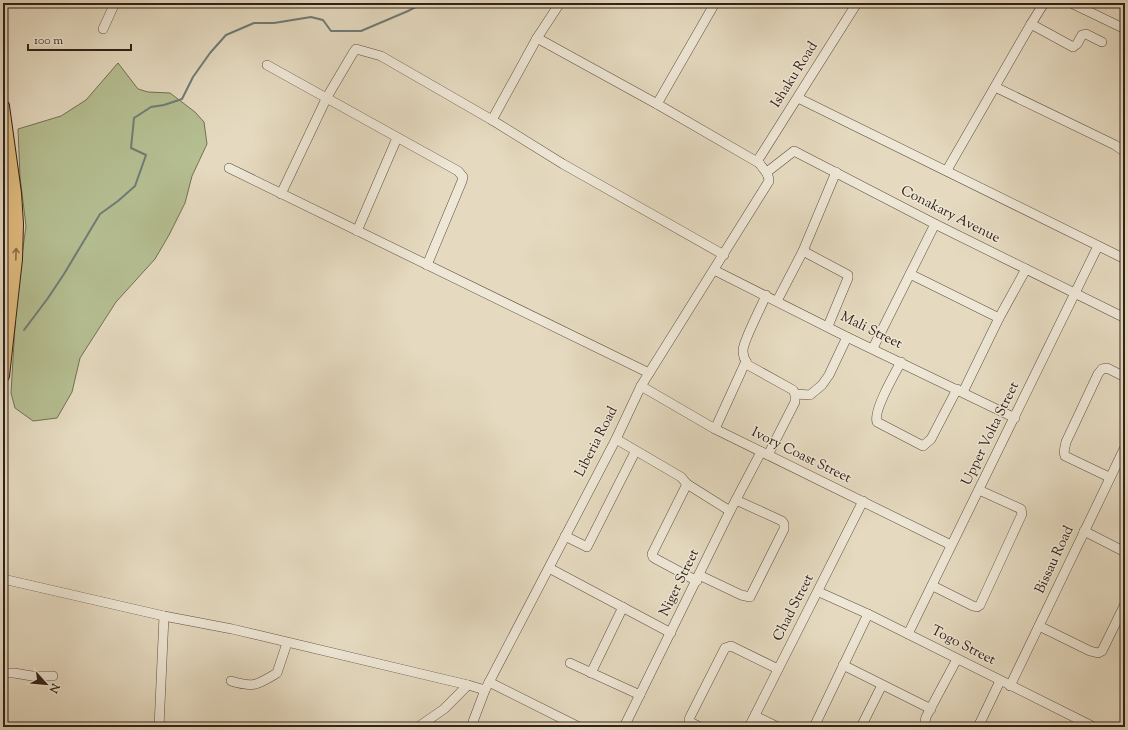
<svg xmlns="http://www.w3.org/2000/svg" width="1128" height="730" font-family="'Sorts Mill Goudy',serif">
<rect width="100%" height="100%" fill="#e5dac0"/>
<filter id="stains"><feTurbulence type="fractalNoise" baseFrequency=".005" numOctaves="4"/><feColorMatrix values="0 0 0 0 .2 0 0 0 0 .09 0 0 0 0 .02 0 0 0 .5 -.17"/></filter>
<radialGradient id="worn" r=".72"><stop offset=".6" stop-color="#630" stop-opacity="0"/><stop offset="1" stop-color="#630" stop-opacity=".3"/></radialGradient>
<!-- green -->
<path fill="#b5bf92" stroke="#747054" d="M 118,63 L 138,89 L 148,92 L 170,93 L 195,112 L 204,122 L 207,144 L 192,176 L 185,203 L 169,235 L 155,259 L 116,302 L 80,358 L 72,392 L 57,418 L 33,421 L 15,408 L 11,393 L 17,292 L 26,226 L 20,177 L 18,129 L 61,116 L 86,100 Z"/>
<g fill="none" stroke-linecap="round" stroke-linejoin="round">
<!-- stream -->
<path stroke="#6f7c78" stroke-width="2" d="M 24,330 L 48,298 L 64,274 L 100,214 L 118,201 L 135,186 L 146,155 L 131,148 L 134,118 L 151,107 L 164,105 L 182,99 L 193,77 L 210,53 L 226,35 L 254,23 L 274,23 L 311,17 L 323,20 L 331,31 L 361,31 L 408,11 L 423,3"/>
<!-- minor casing -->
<g stroke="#5f4e41" stroke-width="10">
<g id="minor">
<path d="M 1071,3 L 1125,29"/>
<path d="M 1031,24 L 1073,47 L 1077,44 L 1082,35 L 1086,34 L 1102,42"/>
<path d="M 103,29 L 115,3"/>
<path d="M 537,38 L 657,104 L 759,163"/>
<path d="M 267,65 L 458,171 L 463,177 L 462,181 L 427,265"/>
<path d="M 995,87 L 1115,145 L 1125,152"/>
<path d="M 798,98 L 1125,259"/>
<path d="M 657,104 L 715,3"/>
<path d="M 492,120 L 537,38 L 560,3"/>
<path d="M 229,168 L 649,373"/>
<path d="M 947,170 L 1031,24 L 1044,3"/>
<path d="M 767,172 L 794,151 L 935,224 L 1125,318"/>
<path d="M 281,194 L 327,97 L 353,53 L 356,49 L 381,56 L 492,120 L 563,164 L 724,255"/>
<path d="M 357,231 L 397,138"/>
<path d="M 803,251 L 848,275 L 848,278 L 828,326"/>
<path d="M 714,270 L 847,337 L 1015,418"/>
<path d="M 910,274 L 999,318"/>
<path d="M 766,295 C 761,308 744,339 743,350 C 743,356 745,361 748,365 L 793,390 L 795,394 L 795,402 L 768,455"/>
<path d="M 777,301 L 803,251 L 836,172"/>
<path d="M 873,348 L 935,224"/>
<path d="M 901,362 C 895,373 873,411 877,422 L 923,446 L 931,439 L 957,389"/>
<path d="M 641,386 L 715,429 L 951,545"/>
<path d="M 963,392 L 999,318 L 1026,269"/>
<path d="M 795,394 L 810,395 L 822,385 L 829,375 L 847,337"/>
<path d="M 715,429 L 746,361"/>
<path d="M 616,439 L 681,477 L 687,484 L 730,511"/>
<path d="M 1109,477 L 1065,456 L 1064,452 L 1066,442 L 1098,374 L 1102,369 L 1107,368 L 1125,377"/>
<path d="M 687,484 L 652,554 L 653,557 L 656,559 L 697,581"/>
<path d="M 1084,531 L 1125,552"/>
<path d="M 565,536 L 587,547 L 635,452"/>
<path d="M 549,568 L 671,633"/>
<path d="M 699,575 L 741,595 L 750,597 L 784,529 L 784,524 L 782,521 L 736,500"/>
<path d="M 3,579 L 164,616 L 232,629 L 468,685 L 485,690"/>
<path d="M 933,586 L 973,606 L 977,607 L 980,605 L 1022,514 L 1021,509 L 979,490"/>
<path d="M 819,592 L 868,614 L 1094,727"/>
<path d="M 1039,626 L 1090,651 L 1098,653 L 1102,651 L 1125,604"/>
<path d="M 908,634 L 1098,246"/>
<path d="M 570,663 L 640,695"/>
<path d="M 843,665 L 931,709"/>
<path d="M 3,673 L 14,673 L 32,676 L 53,676"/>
<path d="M 591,673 L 623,607"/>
<path d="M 231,681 C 254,688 257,685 277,673 L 287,643"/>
<path d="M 489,682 L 579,727"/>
<path d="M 1010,686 L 1125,447"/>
<path d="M 755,716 L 778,727"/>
<path d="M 159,727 L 164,616"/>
<path d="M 418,727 L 444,709 L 468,685"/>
<path d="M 471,727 L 485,690 L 616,439 L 641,386 L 769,181 C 769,171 761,169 758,160 L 857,3"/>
<path d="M 624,727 L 730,511 L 761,452"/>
<path d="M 700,727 L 692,723 L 689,720 L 690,717 L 725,648 L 731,646 L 778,669"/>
<path d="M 749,727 L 863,501"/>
<path d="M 814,727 L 868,614"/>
<path d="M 861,727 L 882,685"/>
<path d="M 924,727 L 926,717 L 957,659"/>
<path d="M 978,727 L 1000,681"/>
</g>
</g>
<!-- major casing -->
<g stroke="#322017" stroke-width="14">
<g id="major">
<path d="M 3,106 L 15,193 L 17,224 L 16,259 L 3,376"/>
<path d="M 3,178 C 8,217 7,256 3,295"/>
</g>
</g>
<!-- minor -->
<use href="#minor" stroke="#eee7d6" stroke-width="9"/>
<!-- major -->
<use href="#major" stroke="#e2bd80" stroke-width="12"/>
</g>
<!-- one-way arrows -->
<defs><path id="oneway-shaft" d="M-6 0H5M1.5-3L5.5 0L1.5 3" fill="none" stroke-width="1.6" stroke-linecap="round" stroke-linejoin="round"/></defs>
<use stroke="#8a6e4c" href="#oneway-shaft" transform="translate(16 254) rotate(-88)"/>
<g text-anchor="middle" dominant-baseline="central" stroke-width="3" stroke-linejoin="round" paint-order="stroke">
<!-- street labels -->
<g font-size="14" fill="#322017" stroke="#eee7d6">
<text transform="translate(795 75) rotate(-58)">Ishaku Road</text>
<text transform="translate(950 215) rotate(27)">Conakary Avenue</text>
<text transform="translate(871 331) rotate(26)">Mali Street</text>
<text transform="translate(991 434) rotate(-64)">Upper Volta Street</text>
<text transform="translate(597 442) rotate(-63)">Liberia Road</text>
<text transform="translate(801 456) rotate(26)">Ivory Coast Street</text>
<text transform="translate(1055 560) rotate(-65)">Bissau Road</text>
<text transform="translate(680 583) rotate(-64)">Niger Street</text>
<text transform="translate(794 608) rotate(-63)">Chad Street</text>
<text transform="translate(963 646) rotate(27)">Togo Street</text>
</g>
</g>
<!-- margin -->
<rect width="1128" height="730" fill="none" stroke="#e5dac0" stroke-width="16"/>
<rect x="4" y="4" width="1120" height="722" fill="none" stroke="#322017" stroke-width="2"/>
<rect x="8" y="8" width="1112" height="714" fill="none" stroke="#322017"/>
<!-- north arrow -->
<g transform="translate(46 684) rotate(117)" stroke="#eee7d6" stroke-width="3" paint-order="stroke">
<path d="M0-3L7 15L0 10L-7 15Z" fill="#322017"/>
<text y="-6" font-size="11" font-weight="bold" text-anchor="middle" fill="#322017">N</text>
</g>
<!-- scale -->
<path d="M28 44v6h103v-6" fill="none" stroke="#322017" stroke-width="2"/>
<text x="34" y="44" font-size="12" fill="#322017" stroke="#eee7d6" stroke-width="3" paint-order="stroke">100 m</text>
<rect width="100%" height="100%" filter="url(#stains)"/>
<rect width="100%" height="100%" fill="url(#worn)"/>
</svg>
